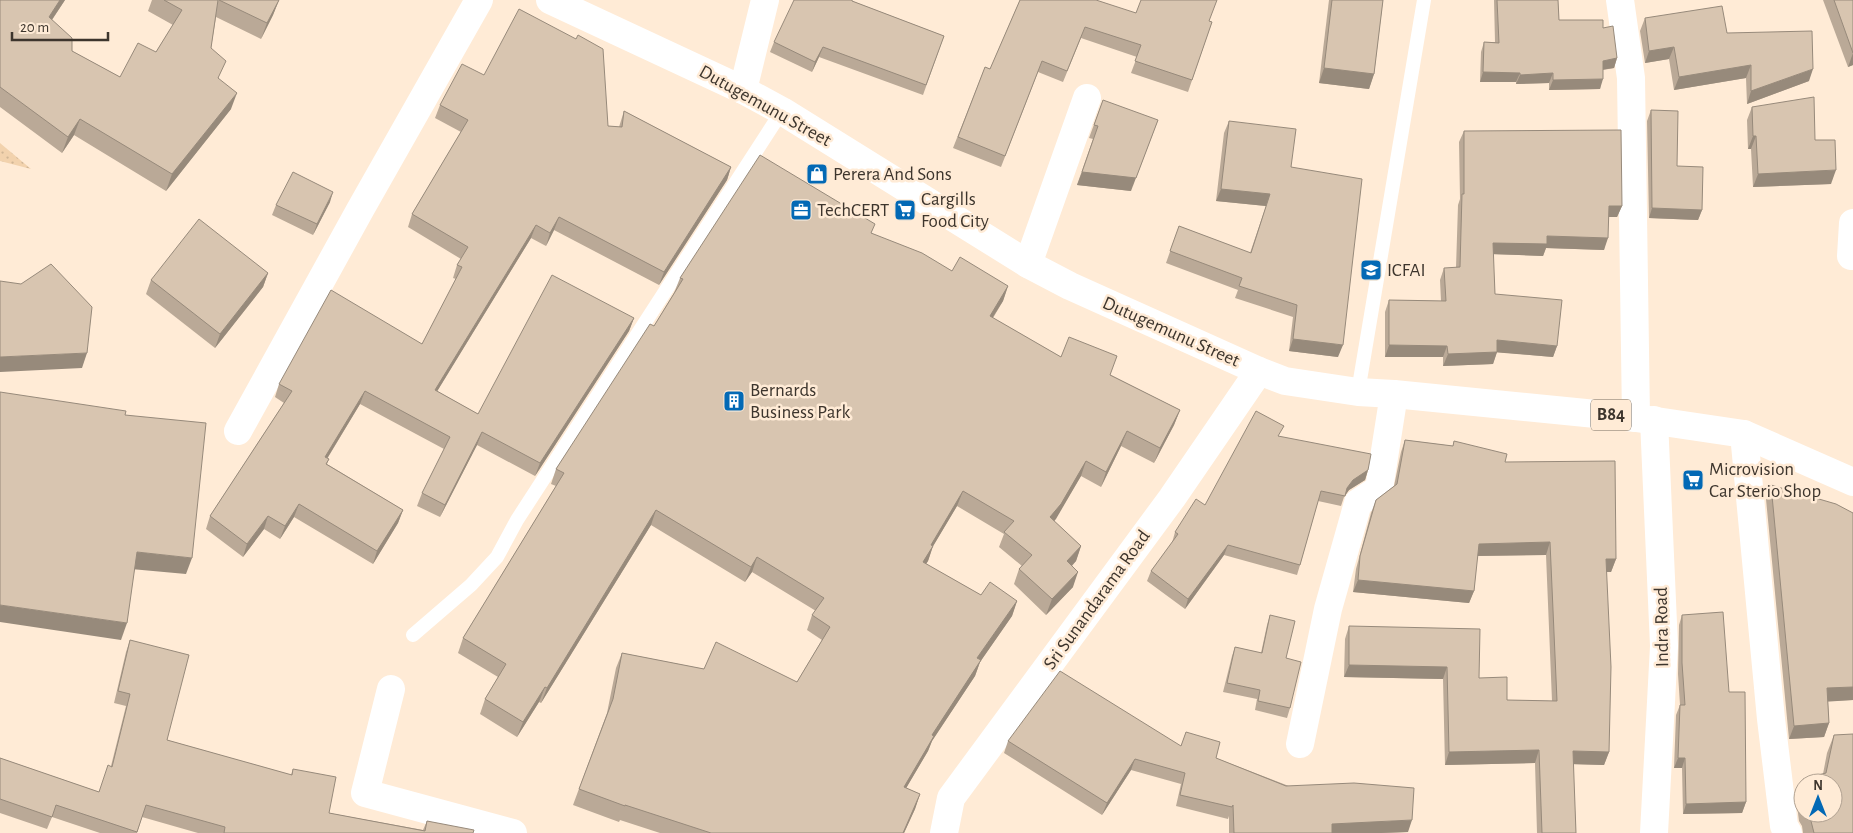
<svg xmlns="http://www.w3.org/2000/svg" width="1853" height="833" font-family="'Alegreya Sans',sans-serif">
<defs>
<pattern id="grass-dots" width="8" height="8" patternUnits="userSpaceOnUse" patternTransform="scale(1.25)"><rect width="8" height="8" fill="#f2d2ad"/><path d="M2 2h.1M6 6h.1" fill="none" stroke="#d0b595" stroke-width="1.8" stroke-linecap="round"/></pattern>
</defs>
<rect width="100%" height="100%" fill="#ffebd6"/>
<!-- grass -->
<path fill="url(#grass-dots)" d="M 0,143 L 31,169 L 0,161 Z"/>
<g fill="none" stroke-linecap="round" stroke-linejoin="round">
<!-- service -->
<g stroke="#fff" stroke-width="14">
<path d="M 1358,392 L 1424,0"/>
<path d="M 413,635 L 471,585 L 497,557 L 517,520 L 782,111"/>
</g>
<!-- minor -->
<g stroke="#fff" stroke-width="28">
<path d="M 1620,0 L 1631,78 L 1636,418"/>
<path d="M 743,90 L 765,0"/>
<path d="M 1851,256 L 1853,223"/>
<path d="M 1028,264 L 1087,98"/>
<path d="M 238,431 L 360,210 L 479,0"/>
<path d="M 1744,434 L 1771,719 L 1784,826 L 1788,833"/>
<path d="M 391,689 L 365,793 L 513,833"/>
<path d="M 1300,744 L 1328,609 L 1358,503 L 1379,489 L 1394,394"/>
</g>
<!-- tertiary -->
<g stroke="#fff" stroke-width="28">
<path d="M 1654,420 L 1664,646 L 1654,833"/>
<path d="M 944,833 L 951,798 L 1172,498 L 1259,371"/>
</g>
<!-- primary -->
<path stroke="#fff" stroke-width="28" d="M 550,0 L 743,90 L 782,111 L 1028,264 L 1070,286 L 1259,371 L 1285,381 L 1358,392 L 1394,394 L 1636,418 L 1744,434 L 1853,482"/>
</g>
<!-- wall -->
<g fill="#baa997" fill-rule="evenodd">
<path d="M 0,0 L 65,0 L 52,20 L 72,51 L 120,77 L 156,52 L 173,25 L 148,11 L 152,0 L 279,0 L 273,15 L 261,39 L 216,17 L 211,48 L 219,79 L 231,109 L 166,191 L 74,135 L 62,153 L 0,107 Z"/>
<path d="M 1020,0 L 1210,21 L 1212,22 L 1188,92 L 1131,73 L 1137,57 L 1081,38 L 1063,82 L 1038,72 L 1001,167 L 953,148 L 985,67 L 990,69 Z"/>
<path d="M 1329,0 L 1383,0 L 1374,74 L 1369,89 L 1319,83 Z"/>
<path d="M 1494,0 L 1558,0 L 1559,20 L 1603,28 L 1617,58 L 1614,68 L 1603,70 L 1600,89 L 1549,90 L 1549,83 L 1516,84 L 1516,82 L 1480,82 L 1481,52 L 1484,42 L 1495,42 Z"/>
<path d="M 1823,0 L 1853,0 L 1853,65 L 1848,67 Z"/>
<path d="M 852,1 L 944,36 L 923,95 L 819,57 L 812,72 L 770,52 L 774,42 Z"/>
<path d="M 1645,18 L 1727,33 L 1809,81 L 1747,104 L 1746,78 L 1674,90 L 1669,59 L 1645,63 L 1640,31 Z"/>
<path d="M 484,75 L 608,126 L 619,127 L 624,111 L 731,167 L 727,180 L 659,285 L 554,230 L 546,246 L 531,238 L 437,391 L 478,414 L 634,318 L 629,331 L 535,476 L 477,445 L 440,517 L 417,506 L 422,493 L 444,449 L 360,404 L 327,459 L 329,459 L 327,464 L 403,510 L 398,523 L 373,564 L 294,517 L 280,539 L 264,529 L 243,557 L 206,529 L 210,516 L 284,403 L 275,397 L 279,384 L 422,344 L 456,279 L 453,278 L 457,265 L 461,259 L 408,227 L 412,214 L 461,132 L 435,118 L 440,105 Z"/>
<path d="M 1103,100 L 1131,191 L 1077,185 L 1093,139 L 1089,138 Z"/>
<path d="M 1752,107 L 1815,140 L 1831,184 L 1753,187 L 1751,149 L 1748,149 L 1747,120 Z"/>
<path d="M 1651,110 L 1677,166 L 1702,210 L 1698,220 L 1649,218 L 1647,121 Z"/>
<path d="M 1229,121 L 1291,167 L 1338,357 L 1289,351 L 1293,317 L 1235,298 L 1238,290 L 1166,263 L 1179,226 L 1250,253 L 1266,206 L 1216,201 L 1224,133 Z"/>
<path d="M 1464,131 L 1622,206 L 1617,217 L 1609,217 L 1604,250 L 1546,248 L 1543,256 L 1493,254 L 1495,294 L 1557,346 L 1553,357 L 1497,352 L 1493,364 L 1443,366 L 1443,357 L 1385,357 L 1385,312 L 1389,300 L 1441,301 L 1440,280 L 1444,268 L 1456,268 L 1458,205 L 1460,199 L 1459,142 Z"/>
<path d="M 330,202 L 313,235 L 272,215 L 276,205 Z"/>
<path d="M 871,233 L 952,271 L 1008,286 L 1003,301 L 993,318 L 1061,357 L 1111,375 L 1180,410 L 1174,425 L 1154,463 L 1121,446 L 1101,487 L 1081,476 L 1054,521 L 1081,546 L 1076,561 L 1072,566 L 1073,587 L 1046,615 L 1014,584 L 1019,569 L 1022,566 L 999,547 L 1004,534 L 957,506 L 933,546 L 928,561 L 926,564 L 981,595 L 1017,601 L 1012,616 L 980,662 L 975,676 L 932,741 L 928,751 L 906,788 L 920,794 L 915,809 L 904,833 L 660,833 L 620,820 L 619,822 L 573,805 L 607,713 L 616,668 L 622,653 L 704,669 L 797,682 L 822,640 L 807,630 L 812,615 L 816,611 L 752,572 L 745,582 L 651,525 L 541,703 L 539,702 L 517,737 L 480,714 L 485,699 L 498,677 L 458,653 L 463,638 L 556,486 L 551,484 L 556,469 L 654,326 L 674,293 L 680,278 Z"/>
<path d="M 268,273 L 263,287 L 215,348 L 146,294 L 151,280 Z"/>
<path d="M 1280,437 L 1368,470 L 1365,480 L 1349,490 L 1344,497 L 1341,506 L 1318,501 L 1300,565 L 1297,575 L 1224,555 L 1185,609 L 1147,581 L 1151,571 L 1172,543 L 1175,532 Z"/>
<path d="M 1405,440 L 1453,446 L 1454,441 L 1505,462 L 1616,559 L 1611,572 L 1606,572 L 1609,752 L 1604,765 L 1573,764 L 1576,833 L 1537,833 L 1535,763 L 1445,765 L 1443,679 L 1344,677 L 1345,639 L 1349,626 L 1479,678 L 1507,700 L 1552,701 L 1546,555 L 1477,556 L 1474,591 L 1469,603 L 1353,592 L 1356,569 L 1371,513 L 1376,500 L 1394,486 L 1401,452 Z"/>
<path d="M 1771,485 L 1853,513 L 1853,700 L 1828,701 L 1829,723 L 1824,737 L 1789,739 L 1766,499 Z"/>
<path d="M 1270,615 L 1286,658 L 1290,708 L 1287,718 L 1255,710 L 1257,699 L 1223,692 L 1232,656 L 1235,647 L 1261,653 L 1267,625 Z"/>
<path d="M 1682,615 L 1729,692 L 1746,802 L 1742,813 L 1683,814 L 1682,768 L 1674,768 L 1676,715 L 1680,705 L 1678,674 L 1679,625 Z"/>
<path d="M 130,640 L 167,740 L 291,775 L 293,769 L 329,813 L 423,830 L 427,821 L 473,833 L 198,833 L 142,817 L 137,833 L 100,833 L 52,817 L 47,829 L 0,813 L 0,758 L 99,792 L 111,766 L 126,706 L 114,703 L 126,652 Z"/>
<path d="M 1186,732 L 1216,758 L 1408,832 L 1381,833 L 1229,833 L 1229,816 L 1228,819 L 1176,806 L 1181,784 L 1131,770 L 1102,815 L 1004,753 L 1008,741 L 1181,746 Z"/>
<path d="M 1834,735 L 1853,833 L 1803,833 L 1802,826 L 1799,821 L 1796,797 L 1803,779 L 1823,774 L 1827,753 ZM 1803,783 L 1833,813 L 1803,813 Z"/>
</g>
<!-- shaded-wall -->
<g fill="#978a7b">
<path d="M 60,0 L 65,0 L 43,33 L 49,17 Z"/>
<path d="M 279,0 L 273,15 L 261,39 L 267,23 Z"/>
<path d="M 823,47 L 819,57 L 812,72 L 815,62 Z"/>
<path d="M 1674,47 L 1669,59 L 1645,63 L 1649,51 Z"/>
<path d="M 1853,53 L 1853,65 L 1848,67 Z"/>
<path d="M 1617,58 L 1614,68 L 1600,70 L 1603,61 Z"/>
<path d="M 1751,65 L 1746,78 L 1674,90 L 1679,77 Z"/>
<path d="M 1324,68 L 1374,74 L 1369,89 L 1319,83 Z"/>
<path d="M 1813,69 L 1809,81 L 1747,104 L 1751,91 Z"/>
<path d="M 1483,72 L 1520,73 L 1516,82 L 1480,82 Z"/>
<path d="M 1553,73 L 1549,83 L 1516,84 L 1520,75 Z"/>
<path d="M 1603,79 L 1600,89 L 1549,90 L 1553,80 Z"/>
<path d="M 237,93 L 231,109 L 166,191 L 172,174 Z"/>
<path d="M 80,119 L 74,135 L 62,153 L 68,137 Z"/>
<path d="M 1158,120 L 1131,191 L 1077,185 L 1082,172 Z"/>
<path d="M 1753,136 L 1756,136 L 1751,149 L 1748,149 Z"/>
<path d="M 731,167 L 727,180 L 659,285 L 664,272 Z"/>
<path d="M 1836,170 L 1831,184 L 1753,187 L 1758,174 Z"/>
<path d="M 1221,189 L 1270,194 L 1266,206 L 1216,201 Z"/>
<path d="M 333,192 L 330,202 L 313,235 L 317,224 Z"/>
<path d="M 1609,206 L 1622,206 L 1617,217 L 1605,217 Z"/>
<path d="M 1652,208 L 1702,210 L 1698,220 L 1649,218 Z"/>
<path d="M 559,217 L 554,230 L 546,246 L 550,233 Z"/>
<path d="M 536,225 L 531,238 L 430,403 L 435,390 Z"/>
<path d="M 1547,236 L 1608,238 L 1604,250 L 1546,248 L 1543,256 L 1489,254 L 1493,243 Z"/>
<path d="M 268,273 L 263,287 L 215,348 L 220,334 Z"/>
<path d="M 1008,286 L 1003,301 L 984,331 L 990,316 Z"/>
<path d="M 634,318 L 629,331 L 535,476 L 540,463 Z"/>
<path d="M 1293,339 L 1343,345 L 1338,357 L 1289,351 Z"/>
<path d="M 1497,340 L 1557,346 L 1553,357 L 1492,352 Z"/>
<path d="M 1389,345 L 1447,346 L 1443,357 L 1385,357 Z"/>
<path d="M 1497,352 L 1493,364 L 1443,366 L 1448,354 Z"/>
<path d="M 87,353 L 82,368 L 0,372 L 0,357 Z"/>
<path d="M 365,391 L 360,404 L 320,470 L 325,457 Z"/>
<path d="M 1180,410 L 1174,425 L 1154,463 L 1160,448 Z"/>
<path d="M 1127,431 L 1121,446 L 1101,487 L 1106,472 Z"/>
<path d="M 482,432 L 477,445 L 440,517 L 445,505 Z"/>
<path d="M 1086,461 L 1081,476 L 1056,519 L 1045,532 L 1050,517 Z"/>
<path d="M 1368,470 L 1365,480 L 1349,490 L 1344,497 L 1347,488 L 1353,480 Z"/>
<path d="M 963,491 L 957,506 L 932,548 L 933,546 L 928,561 L 917,577 L 923,562 L 931,545 Z"/>
<path d="M 299,504 L 294,517 L 280,539 L 285,526 Z"/>
<path d="M 403,510 L 398,523 L 373,564 L 377,551 Z"/>
<path d="M 656,510 L 651,525 L 541,703 L 547,688 Z"/>
<path d="M 268,516 L 264,529 L 243,557 L 247,544 Z"/>
<path d="M 1550,542 L 1546,555 L 1474,556 L 1479,544 Z"/>
<path d="M 1228,545 L 1224,555 L 1185,609 L 1188,599 Z"/>
<path d="M 1081,546 L 1076,561 L 1062,576 L 1067,561 Z"/>
<path d="M 137,552 L 192,558 L 186,574 L 131,569 Z"/>
<path d="M 757,557 L 752,572 L 745,582 L 751,567 Z"/>
<path d="M 1606,559 L 1616,559 L 1611,572 L 1601,572 Z"/>
<path d="M 1078,572 L 1073,587 L 1046,615 L 1052,599 Z"/>
<path d="M 1358,580 L 1474,591 L 1469,603 L 1353,592 Z"/>
<path d="M 1017,601 L 1012,616 L 980,662 L 975,676 L 932,741 L 928,751 L 898,802 L 904,787 L 932,735 L 977,658 Z"/>
<path d="M 0,605 L 127,623 L 121,640 L 0,622 Z"/>
<path d="M 1349,665 L 1447,667 L 1443,679 L 1344,677 Z"/>
<path d="M 545,687 L 539,702 L 517,737 L 523,722 Z"/>
<path d="M 1853,687 L 1853,700 L 1822,702 L 1827,688 Z"/>
<path d="M 1829,723 L 1824,737 L 1789,739 L 1794,726 Z"/>
<path d="M 1539,750 L 1535,763 L 1445,765 L 1449,752 Z"/>
<path d="M 1573,751 L 1609,752 L 1604,765 L 1568,764 Z"/>
<path d="M 1678,758 L 1685,758 L 1682,768 L 1674,768 Z"/>
<path d="M 1135,759 L 1131,770 L 1102,815 L 1107,803 Z"/>
<path d="M 920,794 L 915,809 L 904,833 L 903,833 Z"/>
<path d="M 1746,802 L 1742,813 L 1683,814 L 1686,804 Z"/>
<path d="M 1412,820 L 1408,832 L 1381,833 L 1329,833 L 1332,824 Z"/>
</g>
<!-- building -->
<g fill="#d8c5b0" stroke="#978a7b">
<path d="M 0,0 L 60,0 L 49,17 L 72,38 L 72,51 L 120,77 L 138,43 L 156,52 L 182,10 L 164,0 L 218,0 L 211,48 L 226,61 L 218,78 L 237,93 L 172,174 L 80,119 L 68,137 L 0,87 Z"/>
<path d="M 219,0 L 279,0 L 267,23 Z"/>
<path d="M 794,0 L 852,0 L 852,1 L 944,36 L 926,85 L 823,47 L 815,62 L 774,42 Z"/>
<path d="M 1020,0 L 1096,0 L 1136,13 L 1141,0 L 1217,0 L 1209,21 L 1212,22 L 1192,80 L 1135,61 L 1141,45 L 1085,27 L 1067,71 L 1042,61 L 1005,156 L 958,137 L 985,67 L 990,69 Z"/>
<path d="M 1332,0 L 1383,0 L 1374,74 L 1324,68 Z"/>
<path d="M 1497,0 L 1558,0 L 1559,20 L 1603,20 L 1603,28 L 1613,26 L 1617,58 L 1603,61 L 1603,79 L 1553,80 L 1553,73 L 1520,75 L 1520,73 L 1483,72 L 1484,42 L 1499,43 Z"/>
<path d="M 1834,0 L 1853,0 L 1853,53 Z"/>
<path d="M 1722,6 L 1727,33 L 1812,31 L 1813,69 L 1751,91 L 1751,65 L 1679,77 L 1674,47 L 1649,51 L 1645,18 Z"/>
<path d="M 519,9 L 576,39 L 578,35 L 603,49 L 608,126 L 622,127 L 624,111 L 731,167 L 664,272 L 559,217 L 550,233 L 536,225 L 435,390 L 478,414 L 552,275 L 634,318 L 540,463 L 482,432 L 445,505 L 422,493 L 450,437 L 365,391 L 325,457 L 329,459 L 326,464 L 403,510 L 377,551 L 299,504 L 285,526 L 268,516 L 247,544 L 210,516 L 292,391 L 279,384 L 331,290 L 422,344 L 462,267 L 457,265 L 468,247 L 412,214 L 468,120 L 440,105 L 462,64 L 484,75 Z"/>
<path d="M 1814,97 L 1815,140 L 1835,140 L 1836,170 L 1758,174 L 1756,136 L 1753,136 L 1752,107 Z"/>
<path d="M 1103,100 L 1158,120 L 1136,178 L 1082,172 L 1098,126 L 1094,125 Z"/>
<path d="M 1651,110 L 1678,111 L 1677,166 L 1703,167 L 1702,210 L 1652,208 Z"/>
<path d="M 1229,121 L 1296,129 L 1291,167 L 1362,179 L 1343,345 L 1293,339 L 1297,305 L 1239,286 L 1242,278 L 1170,251 L 1179,226 L 1251,253 L 1270,194 L 1221,189 Z"/>
<path d="M 1621,130 L 1622,206 L 1609,206 L 1608,238 L 1547,236 L 1547,244 L 1493,243 L 1495,294 L 1562,300 L 1557,346 L 1497,340 L 1497,352 L 1448,354 L 1447,346 L 1389,345 L 1389,300 L 1446,301 L 1444,268 L 1460,267 L 1462,194 L 1464,194 L 1464,131 Z"/>
<path d="M 760,155 L 875,224 L 871,233 L 922,253 L 952,271 L 960,257 L 1008,286 L 990,316 L 1061,357 L 1069,337 L 1117,356 L 1110,375 L 1180,410 L 1160,448 L 1127,431 L 1106,472 L 1086,461 L 1061,504 L 1050,517 L 1081,546 L 1067,561 L 1078,572 L 1052,599 L 1019,569 L 1032,555 L 1004,532 L 1014,521 L 963,491 L 931,545 L 933,546 L 923,562 L 981,595 L 990,582 L 1017,601 L 977,658 L 981,660 L 932,735 L 934,736 L 904,787 L 920,794 L 903,833 L 711,833 L 625,805 L 625,806 L 579,789 L 613,699 L 622,653 L 704,669 L 716,642 L 797,682 L 830,627 L 812,615 L 824,598 L 757,557 L 751,567 L 656,510 L 547,688 L 545,687 L 523,722 L 485,699 L 506,664 L 463,638 L 564,473 L 556,469 L 650,324 L 654,326 L 683,279 L 680,278 Z"/>
<path d="M 293,172 L 333,192 L 317,224 L 276,205 Z"/>
<path d="M 199,219 L 268,273 L 220,334 L 151,280 Z"/>
<path d="M 51,264 L 92,307 L 87,353 L 0,357 L 0,281 L 21,284 Z"/>
<path d="M 0,392 L 126,411 L 125,415 L 206,423 L 192,558 L 137,552 L 127,623 L 0,605 Z"/>
<path d="M 1256,411 L 1284,426 L 1278,436 L 1371,454 L 1368,470 L 1353,480 L 1347,488 L 1345,496 L 1321,491 L 1300,565 L 1228,545 L 1188,599 L 1151,571 L 1178,534 L 1175,532 L 1196,499 L 1205,505 Z"/>
<path d="M 1405,440 L 1453,446 L 1454,441 L 1507,454 L 1505,462 L 1615,461 L 1616,559 L 1606,559 L 1611,667 L 1609,752 L 1573,751 L 1576,833 L 1542,833 L 1539,750 L 1449,752 L 1447,667 L 1349,665 L 1349,626 L 1480,629 L 1479,678 L 1507,677 L 1507,700 L 1557,701 L 1550,542 L 1479,544 L 1474,591 L 1358,580 L 1360,556 L 1376,500 L 1397,484 Z"/>
<path d="M 1771,485 L 1836,504 L 1853,513 L 1853,687 L 1827,688 L 1829,723 L 1794,726 Z"/>
<path d="M 1723,612 L 1729,692 L 1745,692 L 1746,802 L 1686,804 L 1685,758 L 1678,758 L 1680,705 L 1685,705 L 1682,663 L 1682,615 Z"/>
<path d="M 1270,615 L 1295,621 L 1286,658 L 1301,662 L 1290,708 L 1258,701 L 1260,690 L 1227,683 L 1235,647 L 1262,653 Z"/>
<path d="M 130,640 L 189,655 L 167,740 L 292,775 L 293,769 L 336,777 L 329,813 L 425,831 L 427,821 L 474,830 L 473,833 L 224,833 L 225,827 L 146,805 L 137,832 L 56,805 L 52,817 L 0,799 L 0,758 L 99,792 L 108,765 L 112,767 L 130,694 L 118,691 Z"/>
<path d="M 1060,671 L 1181,746 L 1186,732 L 1220,742 L 1216,758 L 1286,786 L 1354,783 L 1414,788 L 1412,820 L 1332,824 L 1332,833 L 1234,833 L 1233,805 L 1232,807 L 1180,795 L 1185,773 L 1135,759 L 1107,803 L 1008,741 Z"/>
<path d="M 1853,734 L 1853,833 L 1814,833 L 1809,813 L 1833,813 L 1833,783 L 1803,783 L 1803,779 L 1826,773 L 1834,735 Z"/>
</g>
<!-- icons -->
<defs>
<g id="shop-square" transform="scale(1.125)"><rect x="-9" y="-9" width="18" height="18" rx="4" fill="#0369b5" stroke="#ffebd6"/><path d="M-5-2.5h2.3a2.7 3.5 0 0 1 5.4 0H5L5.5 6h-11ZM-1.5-2.5h3a1.5 2.3 0 0 0-3 0Z" fill="#fff"/></g>
<g id="office-square" transform="scale(1.125)"><rect x="-9" y="-9" width="18" height="18" rx="4" fill="#0369b5" stroke="#ffebd6"/><path d="M-6-3h4V-5.5h4V-3h4V5H-6ZM-1-4.5V-3h2v-1.5ZM-6 0V1H6V0Z" fill="#fff"/></g>
<g id="supermarket-square" transform="scale(1.125)"><rect x="-9" y="-9" width="18" height="18" rx="4" fill="#0369b5" stroke="#ffebd6"/><path d="M-6-5.5h2.5l.6 2H6L4.5 2H-2.5L-4.4-4H-6ZM-1.5 3.2a1.3 1.3 0 1 0 .1 0ZM3 3.2a1.3 1.3 0 1 0 .1 0Z" fill="#fff"/></g>
<g id="university-square" transform="scale(1.125)"><rect x="-9" y="-9" width="18" height="18" rx="4" fill="#0369b5" stroke="#ffebd6"/><path d="M0-5L7-2L0 1L-7-2ZM-4 1L0 2.5L4 1V4Q0 6-4 4Z" fill="#fff"/></g>
<g id="building-square" transform="scale(1.125)"><rect x="-9" y="-9" width="18" height="18" rx="4" fill="#0369b5" stroke="#ffebd6"/><path d="M-4-6H4V6H1V3H-1V6H-4ZM-2.5-4.3h1.7v1.8h-1.7ZM.8-4.3h1.7v1.8H.8ZM-2.5-1h1.7V.8h-1.7ZM.8-1h1.7V.8H.8Z" fill="#fff"/></g>
</defs>
<g fill-rule="evenodd">
<use href="#shop-square" x="817" y="174"/>
<use href="#office-square" x="801" y="210"/>
<use href="#supermarket-square" x="905" y="210"/>
<use href="#university-square" x="1371" y="270"/>
<use href="#building-square" x="734" y="401"/>
<use href="#supermarket-square" x="1693" y="480"/>
</g>
<g text-anchor="middle" dominant-baseline="central" stroke-width="5" stroke-linejoin="round" paint-order="stroke">
<!-- shield labels -->
<rect fill="#ffebd6" stroke="#776c60" stroke-width="1" x="1591" y="399.5" width="40" height="31" rx="4"/>
<g font-size="18" font-weight="bold" fill="#3d352d">
<text x="1611" y="415">B84</text>
</g>
<!-- street labels -->
<g font-size="19" fill="#3d352d" stroke="#ffebd6">
<text transform="translate(765 106) rotate(29)">Dutugemunu Street</text>
<text transform="translate(1171 332) rotate(24)">Dutugemunu Street</text>
<text transform="translate(1097 600) rotate(-54)">Sri Sunandarama Road</text>
<text transform="translate(1662 627) rotate(-91)">Indra Road</text>
</g>
<!-- poi labels -->
<g font-size="19" fill="#3d352d" stroke="#ffebd6" text-anchor="start">
<text x="833" y="174">Perera And Sons</text>
<text x="921" y="199">Cargills<tspan x="921" dy="22">Food City</tspan></text>
<text x="817" y="210">TechCERT</text>
<text x="1387" y="270">ICFAI</text>
<text x="750" y="390">Bernards<tspan x="750" dy="22">Business Park</tspan></text>
<text x="1709" y="469">Microvision<tspan x="1709" dy="22">Car Sterio Shop</tspan></text>
</g>
</g>
<!-- north arrow -->
<g transform="translate(1818 798)"><circle r="24" fill="#ffebd6" stroke="#b1a292"/>
<path d="M0-4L9 19L0 12L-9 19Z" fill="#0369b5"/>
<text y="-8" font-size="14" font-weight="bold" text-anchor="middle" fill="#3d352d">N</text>
</g>
<!-- scale -->
<path d="M12 32v8h96v-8" fill="none" stroke="#3d352d" stroke-width="2.5"/>
<text x="20" y="32" font-size="15" fill="#3d352d" stroke="#ffebd6" stroke-width="4" paint-order="stroke">20 m</text>
</svg>
